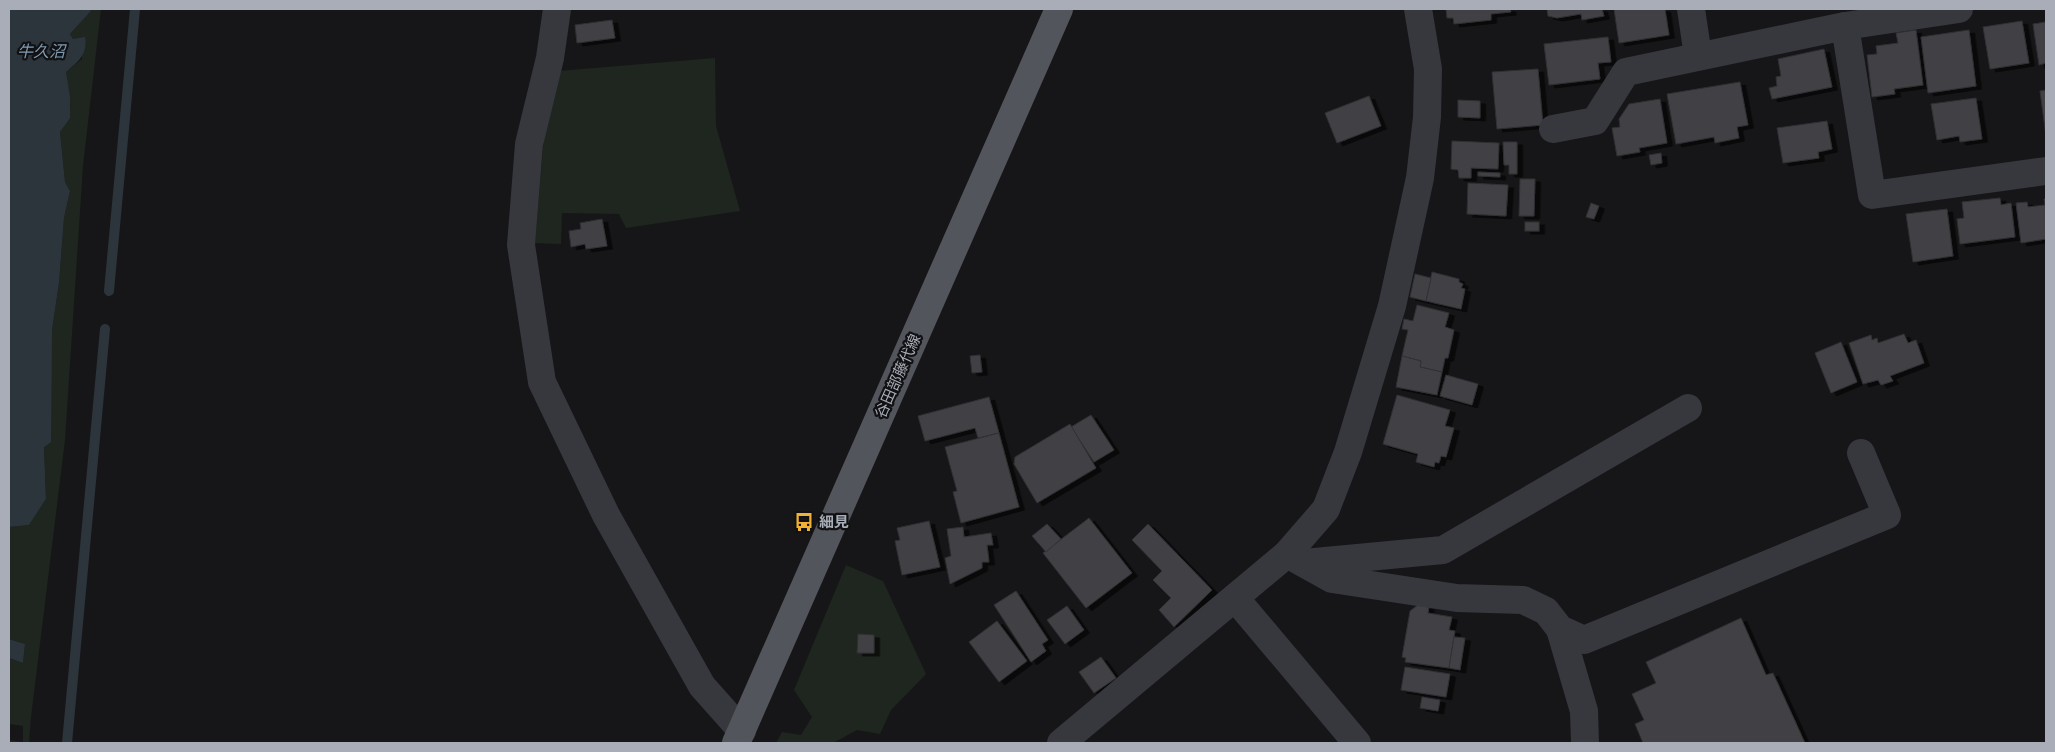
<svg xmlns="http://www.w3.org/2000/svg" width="2055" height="752" font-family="'Work Sans','Noto Sans JP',sans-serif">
<defs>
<filter id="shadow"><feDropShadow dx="5.5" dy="3" stdDeviation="0" flood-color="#0009"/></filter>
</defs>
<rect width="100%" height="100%" fill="#161618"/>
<!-- green -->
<g fill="#1e261f">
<path d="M 90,9 L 101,9 L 83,166 L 65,440 L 31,717 L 29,743 L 9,743 L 9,740 L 23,742 L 23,726 L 9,724 L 9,658 L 23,663 L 25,644 L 9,639 L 9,527 L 29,525 L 46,499 L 44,446 L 52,330 L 59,283 L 64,218 L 70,191 L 65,182 L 60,132 C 78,106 67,100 66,72 L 82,59 L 81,39 L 73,39 L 70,34 L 91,11 Z"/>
<path d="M 715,58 L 716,126 L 740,211 L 626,228 L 619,214 L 562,213 L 561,244 L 535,243 L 544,136 L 558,71 Z"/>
<path d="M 846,565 L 883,581 L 926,674 L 891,710 L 880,734 L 857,730 L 833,743 L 776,743 L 782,732 L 801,735 L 812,717 L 794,690 Z"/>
</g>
<!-- water -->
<g fill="#2c353c">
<path d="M 9,9 L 90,9 L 91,11 L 70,34 L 73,39 L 85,37 C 88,55 78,62 66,72 L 70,97 L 70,118 L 60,132 L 65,182 L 70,191 L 64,218 L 59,283 L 52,330 L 51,442 L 44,447 L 46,499 L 29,525 L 9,527 Z"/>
<path d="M 9,639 L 25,644 L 23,663 L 9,658 Z"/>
</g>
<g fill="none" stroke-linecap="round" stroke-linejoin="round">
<!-- stream -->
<g stroke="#2c353c" stroke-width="10">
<path d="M 109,291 L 135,9"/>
<path d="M 67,743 L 105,329"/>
</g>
</g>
<!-- building -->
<g fill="#404145" stroke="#303034" filter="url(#shadow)">
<path d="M 1446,9 L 1510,9 L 1511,12 L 1491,14 L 1491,20 L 1454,24 L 1453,18 L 1447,18 Z"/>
<path d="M 1547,9 L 1602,9 L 1604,16 L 1582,20 L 1581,14 L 1557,18 L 1548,16 Z"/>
<path d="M 1614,9 L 1665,9 L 1669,35 L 1619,43 Z"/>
<path d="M 612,20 L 615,38 L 577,43 L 575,25 Z"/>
<path d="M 2022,21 L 2029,63 L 1990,69 L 1983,27 Z"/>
<path d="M 2046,22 L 2046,63 L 2039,65 L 2033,24 Z"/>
<path d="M 1916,30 L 1923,85 L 1894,89 L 1895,94 L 1872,97 L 1867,55 L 1877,54 L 1876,46 L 1898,43 L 1896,33 Z"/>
<path d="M 1969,30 L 1976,86 L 1928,93 L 1921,37 Z"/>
<path d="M 1608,37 L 1611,62 L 1598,63 L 1600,79 L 1549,85 L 1544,44 Z"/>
<path d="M 1824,49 L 1832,87 L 1772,99 L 1769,88 L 1777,86 L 1776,77 L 1781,76 L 1778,59 Z"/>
<path d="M 1538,69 L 1543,125 L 1497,129 L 1492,72 Z"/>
<path d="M 1740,82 L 1748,125 L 1737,127 L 1739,138 L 1715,143 L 1714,137 L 1676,144 L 1667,94 Z"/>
<path d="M 2046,90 L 2046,136 L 2040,91 Z"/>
<path d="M 1369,96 L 1381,126 L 1337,143 L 1325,113 Z"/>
<path d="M 1976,98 L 1982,139 L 1960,142 L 1959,136 L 1937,140 L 1931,104 Z"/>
<path d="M 1660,99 L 1667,143 L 1639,148 L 1640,152 L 1617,156 L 1612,128 L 1620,127 L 1619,119 L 1629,104 Z"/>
<path d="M 1458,100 L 1480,101 L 1480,118 L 1458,117 Z"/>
<path d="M 1827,121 L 1832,149 L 1818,152 L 1819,158 L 1783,163 L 1777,128 Z"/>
<path d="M 1452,141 L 1499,143 L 1498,169 L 1471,168 L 1471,178 L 1459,178 L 1458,170 L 1451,169 Z"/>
<path d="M 1503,142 L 1517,142 L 1517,174 L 1509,174 L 1509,165 L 1504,165 Z"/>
<path d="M 1661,153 L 1662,163 L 1651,165 L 1649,155 Z"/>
<path d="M 1478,172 L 1500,173 L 1500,177 L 1478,176 Z"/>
<path d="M 1520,179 L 1535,179 L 1534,216 L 1519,216 Z"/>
<path d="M 1468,183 L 1508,185 L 1506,216 L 1467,214 Z"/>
<path d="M 2000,198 L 2001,205 L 2011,203 L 2015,237 L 1960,244 L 1957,219 L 1964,218 L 1962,202 Z"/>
<path d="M 2044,199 L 2046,199 L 2046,239 L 2021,243 L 2016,203 L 2027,202 L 2028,207 L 2045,205 Z"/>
<path d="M 1591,203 L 1599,206 L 1594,219 L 1586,217 Z"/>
<path d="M 1947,209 L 1953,256 L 1913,262 L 1906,214 Z"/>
<path d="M 602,219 L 607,246 L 586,249 L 585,244 L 571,247 L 569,231 L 581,229 L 580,223 Z"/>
<rect x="1525" y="222" width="14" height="9"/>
<path d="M 1432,272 L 1459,279 L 1459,282 L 1463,284 L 1461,288 L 1465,289 L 1461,309 L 1426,301 Z"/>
<path d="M 1415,274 L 1431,278 L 1426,301 L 1410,297 Z"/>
<path d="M 1417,305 L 1449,313 L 1445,327 L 1454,330 L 1448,358 L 1445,358 L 1442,372 L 1420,367 L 1421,361 L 1402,356 L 1408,330 L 1402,329 L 1404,319 L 1413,321 Z"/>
<path d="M 1904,334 L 1908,343 L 1916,340 L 1924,363 L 1890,376 L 1893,381 L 1881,385 L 1878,380 L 1863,384 L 1849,343 L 1871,335 L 1872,340 L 1877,338 L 1878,343 Z"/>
<path d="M 1841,342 L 1857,382 L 1831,393 L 1815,353 Z"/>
<path d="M 980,355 L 982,372 L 972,373 L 970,356 Z"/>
<path d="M 1402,356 L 1421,361 L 1420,367 L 1442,372 L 1437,395 L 1396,387 Z"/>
<path d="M 1446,375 L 1478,384 L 1472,405 L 1440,396 Z"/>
<path d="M 1397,395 L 1450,410 L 1445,426 L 1454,428 L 1446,457 L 1441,456 L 1439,463 L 1435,462 L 1434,467 L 1416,462 L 1418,454 L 1383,444 Z"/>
<path d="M 989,397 L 999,433 L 978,438 L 975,428 L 925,441 L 918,416 Z"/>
<path d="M 1091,415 L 1114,450 L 1094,462 L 1071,427 Z"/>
<path d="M 1070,424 L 1096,468 L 1037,503 L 1014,464 L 1015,457 Z"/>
<path d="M 999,433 L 1019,507 L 961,523 L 953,492 L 957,491 L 945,447 Z"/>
<path d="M 1089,518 L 1132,573 L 1086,608 L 1043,553 Z"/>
<path d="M 929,521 L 940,567 L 902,575 L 895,541 L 900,540 L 897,528 Z"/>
<path d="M 1047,524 L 1061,539 L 1046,552 L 1032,536 Z"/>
<path d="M 1148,524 L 1212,590 L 1174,627 L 1159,610 L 1171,598 L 1153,580 L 1162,571 L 1132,540 Z"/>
<path d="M 963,527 L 964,537 L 991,533 L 993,545 L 987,545 L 989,562 L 982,562 L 982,568 L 950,584 L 945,558 L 951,556 L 947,529 Z"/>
<path d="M 1016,591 L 1048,640 L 1042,644 L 1046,651 L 1031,662 L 994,605 Z"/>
<path d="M 1418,605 L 1429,607 L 1428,613 L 1452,617 L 1449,630 L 1455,631 L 1449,668 L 1405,662 L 1406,658 L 1402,657 L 1410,611 Z"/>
<path d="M 1067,606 L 1084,630 L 1065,644 L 1047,620 Z"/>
<path d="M 1741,618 L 1766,675 L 1773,673 L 1805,743 L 1643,743 L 1635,724 L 1644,720 L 1632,694 L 1656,683 L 1646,662 Z"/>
<path d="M 997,621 L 1027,661 L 999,682 L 969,642 Z"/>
<path d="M 858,634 L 874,635 L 874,653 L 857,653 Z"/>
<path d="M 1454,637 L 1465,638 L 1460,670 L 1449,668 Z"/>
<path d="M 1101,657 L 1116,678 L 1094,693 L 1079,672 Z"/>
<path d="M 1405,667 L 1450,674 L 1446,697 L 1401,690 Z"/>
<path d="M 1422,697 L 1440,700 L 1438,711 L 1420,708 Z"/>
</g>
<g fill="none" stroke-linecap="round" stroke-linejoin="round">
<!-- minor -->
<g stroke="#37383d" stroke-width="28">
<path d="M 557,9 L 550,58 L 529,144 L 521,245 L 542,382 L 606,515 L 702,686 L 742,731"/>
<path d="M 1691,9 L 1698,56"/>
<path d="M 1845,26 L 1959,9"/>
<path d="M 1553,129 L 1595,121 L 1626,72 L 1845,26 L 1872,195 L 2046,171"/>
<path d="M 1287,554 L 1332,579 L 1457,598 L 1523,600 L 1546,611 L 1560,629 L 1584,640 L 1887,515 L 1861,453"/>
<path d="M 1304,563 L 1443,550 L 1688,408"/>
<path d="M 1235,598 L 1357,743"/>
<path d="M 1560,629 L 1584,711 L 1585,743"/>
<path d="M 1061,743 L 1287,554 L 1326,509 L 1348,452 L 1392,306 L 1420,178 L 1427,117 L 1428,69 L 1418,9"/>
</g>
<!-- major -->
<path stroke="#53555c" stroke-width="28" d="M 736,743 L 1059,9"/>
</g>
<!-- icons -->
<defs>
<g id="bus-bare" transform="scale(1.5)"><path d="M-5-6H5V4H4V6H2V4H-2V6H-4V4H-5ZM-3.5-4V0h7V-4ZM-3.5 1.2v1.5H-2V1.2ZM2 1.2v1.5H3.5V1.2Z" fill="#f2b134" stroke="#111113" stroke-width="2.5" paint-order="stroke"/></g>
</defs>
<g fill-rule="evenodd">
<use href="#bus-bare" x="804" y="522"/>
</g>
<g text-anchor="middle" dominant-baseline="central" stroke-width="4.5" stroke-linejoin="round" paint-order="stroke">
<!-- street labels -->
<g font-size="15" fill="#a8adb8" stroke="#111113">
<text transform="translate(898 376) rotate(-66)">谷田部藤代線</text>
</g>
<!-- poi labels -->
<g font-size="15" font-weight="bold" fill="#a8adb8" stroke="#111113" text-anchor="start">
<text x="819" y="522">細見</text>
</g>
<!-- water labels -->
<g font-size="16" font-style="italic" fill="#7f9bb3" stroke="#111113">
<text x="41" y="51">牛久沼</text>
</g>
</g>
<!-- border -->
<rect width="2055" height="752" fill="none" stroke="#a8adb8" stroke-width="20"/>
</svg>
